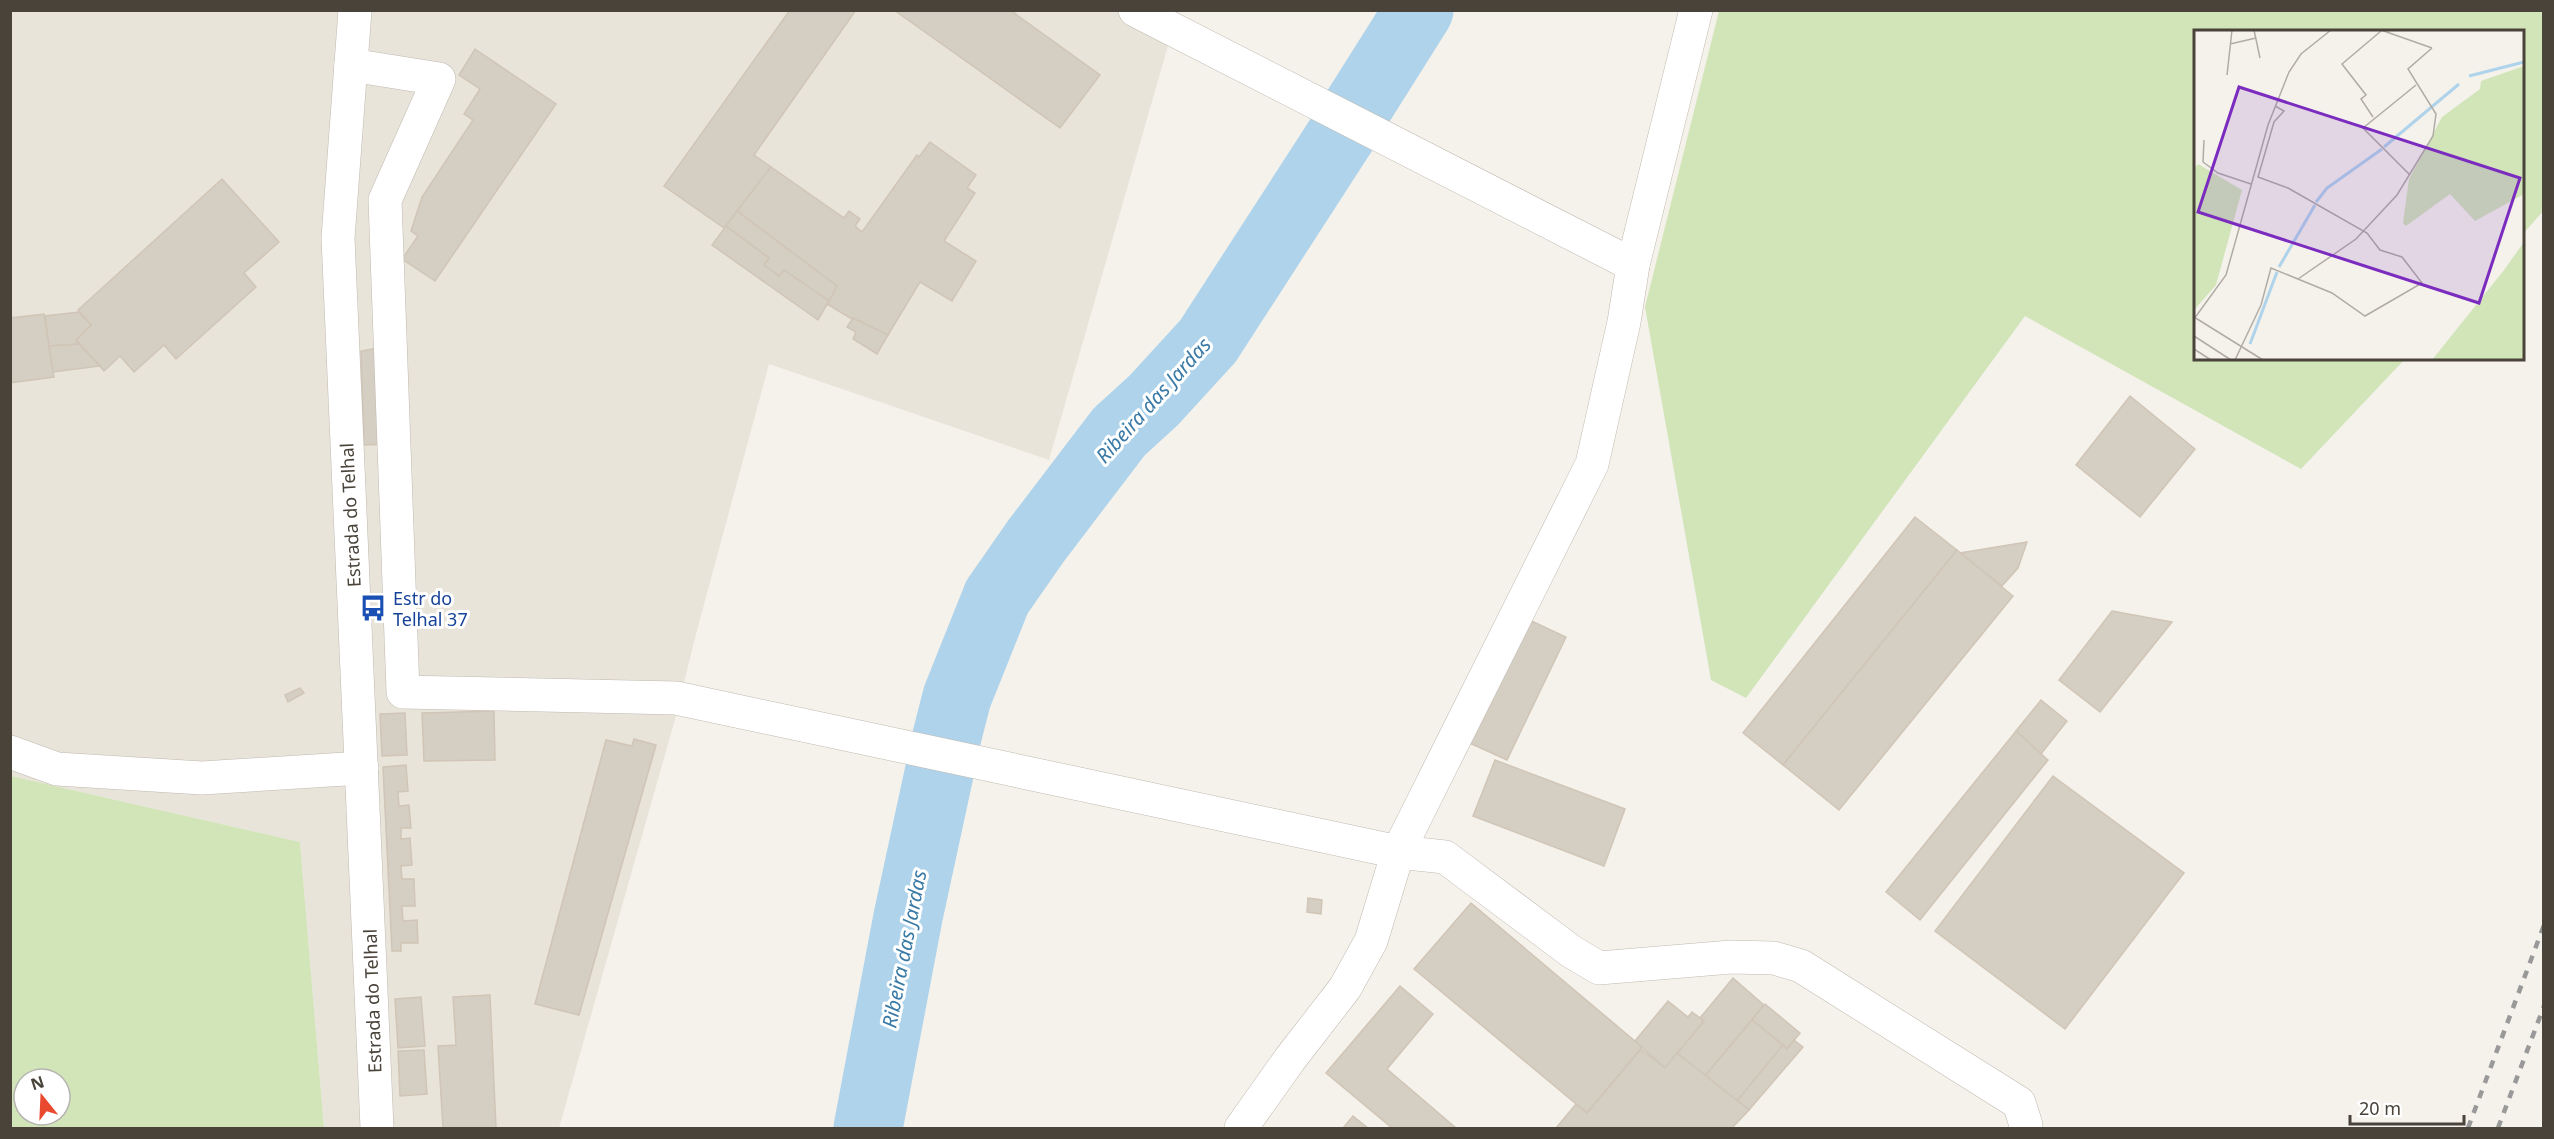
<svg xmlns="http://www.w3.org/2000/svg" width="2554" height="1139" font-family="'Noto Sans',sans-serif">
<rect width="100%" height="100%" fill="#f5f2ec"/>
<!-- residential -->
<path fill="#e8e4da" d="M 11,11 L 1178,11 L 1049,460 L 769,364 L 695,638 L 674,723 L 559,1128 L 324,1128 L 300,842 L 11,776 Z"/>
<!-- green -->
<g fill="#d1e5b9" fill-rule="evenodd">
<path d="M 1719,11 L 2543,11 L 2543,211 L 2523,234 L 2522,32 L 2196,32 L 2196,358 L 2405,359 L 2301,469 L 2025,316 L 1746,698 L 1711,680 L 1645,307 Z"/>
<path d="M 11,776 L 300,842 L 324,1128 L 11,1128 ZM 24,1079 L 60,1079 L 60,1115 L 24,1115 Z"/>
</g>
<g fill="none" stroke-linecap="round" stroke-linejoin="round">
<!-- river -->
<g stroke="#aed3eb" stroke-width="69">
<path d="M 1356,110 L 1419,10"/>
<path d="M 945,744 L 957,697 L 997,597 L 1036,541 L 1119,432 L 1154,400 L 1208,341 L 1347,126"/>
<path d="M 868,1128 L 908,917 L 940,769"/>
</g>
</g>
<!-- building -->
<g fill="#d5cec2" stroke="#d0c5b6" stroke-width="1.5">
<path d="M 790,10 L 856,10 L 754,155 L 771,167 L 724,228 L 664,186 Z"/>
<path d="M 894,10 L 1010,10 L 1100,75 L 1060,128 Z"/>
<path d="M 475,49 L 556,104 L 435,281 L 402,259 L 418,236 L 411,231 L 422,197 L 473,120 L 464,114 L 480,89 L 459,75 Z"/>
<path d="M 930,142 L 976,175 L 967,188 L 975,193 L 944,241 L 976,261 L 952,301 L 920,282 L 888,335 L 852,319 L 827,304 L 837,286 L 737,211 L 771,167 L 844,218 L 849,211 L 860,219 L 855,226 L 862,232 L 917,155 L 919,157 Z"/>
<path d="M 222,179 L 279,242 L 244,273 L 256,287 L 176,359 L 164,345 L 134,372 L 120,356 L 104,371 L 76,340 L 91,325 L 78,310 Z"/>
<path d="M 737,211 L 837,286 L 829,301 L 784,270 L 779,276 L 764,265 L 769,258 L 726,226 Z"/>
<path d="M 726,226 L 769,258 L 764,265 L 779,276 L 784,270 L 829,301 L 818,320 L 712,245 Z"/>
<path d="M 79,312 L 91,325 L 76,340 L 79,344 L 49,346 L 45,316 Z"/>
<path d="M 44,314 L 54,377 L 10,383 L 10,318 Z"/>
<path d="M 853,318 L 888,335 L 877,354 L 853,339 L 856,332 L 847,327 Z"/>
<path d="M 79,344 L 100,366 L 53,372 L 49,346 Z"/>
<path d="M 389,346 L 393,444 L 364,445 L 361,351 Z"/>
<path d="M 2130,396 L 2195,449 L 2140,517 L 2076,465 Z"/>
<path d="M 1915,517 L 1957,550 L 1783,765 L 1743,733 Z"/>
<path d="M 2027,542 L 2018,568 L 2002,586 L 1960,553 Z"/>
<path d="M 1957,550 L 2013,596 L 1839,810 L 1783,765 Z"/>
<path d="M 2112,611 L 2172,622 L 2100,712 L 2059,680 Z"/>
<path d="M 1525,618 L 1566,637 L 1507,760 L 1467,742 Z"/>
<path d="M 300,688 L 304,693 L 288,702 L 285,695 Z"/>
<path d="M 2041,700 L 2067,721 L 2041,754 L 2016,731 Z"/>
<path d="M 494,711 L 495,760 L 424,761 L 422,713 Z"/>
<path d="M 405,713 L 407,755 L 382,756 L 380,714 Z"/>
<path d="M 2016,731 L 2048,760 L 1920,920 L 1886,892 Z"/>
<path d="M 634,739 L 656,745 L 579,1015 L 535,1004 L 606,740 L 632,746 Z"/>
<path d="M 1495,760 L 1625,809 L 1604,866 L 1473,816 Z"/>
<path d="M 406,765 L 408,791 L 398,792 L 399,806 L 409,805 L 411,828 L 401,828 L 401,839 L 410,838 L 412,865 L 401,866 L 402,879 L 414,879 L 415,906 L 402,906 L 403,921 L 417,920 L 418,943 L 401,943 L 401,951 L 392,951 L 383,767 Z"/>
<path d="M 2053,776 L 2184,873 L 2065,1029 L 1935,931 Z"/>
<path d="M 1308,898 L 1322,900 L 1321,914 L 1307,912 Z"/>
<path d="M 1471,903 L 1642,1047 L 1587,1113 L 1414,969 Z"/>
<path d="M 1733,978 L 1764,1005 L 1705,1076 L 1677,1053 L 1704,1021 L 1700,1018 Z"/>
<path d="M 1400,986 L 1433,1014 L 1387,1069 L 1456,1128 L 1392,1128 L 1326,1073 Z"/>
<path d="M 490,995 L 496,1128 L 443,1128 L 438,1046 L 456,1045 L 453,997 Z"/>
<path d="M 421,997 L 425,1046 L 398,1048 L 395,999 Z"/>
<path d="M 1668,1001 L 1688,1017 L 1692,1012 L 1704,1021 L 1665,1068 L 1635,1041 Z"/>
<path d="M 1765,1004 L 1800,1033 L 1787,1049 L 1752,1020 Z"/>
<path d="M 1752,1020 L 1783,1045 L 1737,1101 L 1705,1076 Z"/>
<path d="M 1794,1040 L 1803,1047 L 1749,1110 L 1737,1101 L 1783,1045 L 1787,1049 Z"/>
<path d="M 1641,1049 L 1665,1068 L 1677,1053 L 1749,1110 L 1732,1128 L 1556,1128 L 1576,1104 L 1587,1113 Z"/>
<path d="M 424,1050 L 427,1094 L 400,1096 L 398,1051 Z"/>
<path d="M 1353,1116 L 1368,1128 L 1343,1128 Z"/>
</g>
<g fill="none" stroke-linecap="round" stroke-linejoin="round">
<!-- minor casing -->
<g stroke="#c0b9af" stroke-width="34">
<g id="minor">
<path d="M 355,10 L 338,238 L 377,1128"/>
<path d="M 1135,10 L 1633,265"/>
<path d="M 351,65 L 439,79 L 385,200 L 403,692 L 676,698 L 1398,852 L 1445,857 L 1572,952 L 1599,968 L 1731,957 L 1774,958 L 1801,966 L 2019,1103 L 2026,1125 L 2025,1128"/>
<path d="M 10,752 L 57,769 L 202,778 L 362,768"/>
<path d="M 1241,1128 L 1290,1059 L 1345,988 L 1371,941 L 1398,852 L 1592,464 L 1624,322 L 1633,265 L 1696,10"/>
</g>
</g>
<!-- minor -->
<use href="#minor" stroke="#fff" stroke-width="33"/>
<!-- rail -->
<g stroke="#999" stroke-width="4.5" stroke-dasharray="8 8" stroke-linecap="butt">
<path d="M 2468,1128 L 2544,925"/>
<path d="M 2498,1128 L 2544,1006"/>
</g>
</g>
<!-- icons -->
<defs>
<g id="bus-bare" transform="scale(2.07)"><path d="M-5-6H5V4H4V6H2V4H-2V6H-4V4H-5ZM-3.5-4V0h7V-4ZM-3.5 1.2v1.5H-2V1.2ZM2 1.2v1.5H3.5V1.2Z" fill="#1a4fb4" stroke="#fff" stroke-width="2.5" paint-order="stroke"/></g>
</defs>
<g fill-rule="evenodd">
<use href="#bus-bare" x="373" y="608"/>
</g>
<g text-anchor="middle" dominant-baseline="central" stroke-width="6" stroke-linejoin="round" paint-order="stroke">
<!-- street labels -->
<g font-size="18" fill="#49433a" stroke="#fff">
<text transform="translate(350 515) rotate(-93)">Estrada do Telhal</text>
<text transform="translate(372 1001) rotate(-92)">Estrada do Telhal</text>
</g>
<!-- transit labels -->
<g font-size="18" fill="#164399" stroke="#fff" text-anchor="start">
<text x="393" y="598">Estr do<tspan x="393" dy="21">Telhal 37</tspan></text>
</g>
<!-- water labels -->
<g font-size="20" font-style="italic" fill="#3979a5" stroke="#fff">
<text transform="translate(1153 400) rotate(-48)">Ribeira das Jardas</text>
<text transform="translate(904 949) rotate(-79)">Ribeira das Jardas</text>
</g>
</g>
<!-- overview -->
<g transform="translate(2194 30)">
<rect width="330" height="330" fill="#f5f2ec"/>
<path d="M 330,36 L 330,164 L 281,191 L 256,164 L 212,196 L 209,193 L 215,149 L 248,87 L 286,59 L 287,51 ZM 4,134 L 48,160 L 22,255 L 0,280 L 0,139 ZM 330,212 L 330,330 L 238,330 L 310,240 Z" fill="#d1e5b9"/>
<path fill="none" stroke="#aed3eb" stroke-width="3" d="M 275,46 L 330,32M 190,117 L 265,54M 122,172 L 133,158 L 188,119M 85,237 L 121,175M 56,314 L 83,242"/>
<path fill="none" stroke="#b0aca5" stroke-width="1.5" d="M 60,0 L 66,28M 187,0 L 238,18M 36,14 L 62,8M 33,45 L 38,0M 179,87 L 167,69 L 172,65 L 148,34 L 187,1M 10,110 L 9,132 L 24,143 L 57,154M 215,144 L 169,98 L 222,55M 104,249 L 162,209 L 203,165 L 239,106 L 242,84 L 214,39 L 238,18M 0,287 L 69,330M 0,289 L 32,245 L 74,95 L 95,42 L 107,24 L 137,0M 0,306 L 37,330M 0,319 L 17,330M 41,330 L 67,275 L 77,238 L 138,263 L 171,286 L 228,253 L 208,227 L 186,220 L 173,203 L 94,158 L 64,147 L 80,92 L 90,81 L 81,76"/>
<path fill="#7b2cbf" fill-opacity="0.15" stroke="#7b2cbf" stroke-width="3" d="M 45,57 L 326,148 L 285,273 L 4,182 Z"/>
<rect width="330" height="330" fill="none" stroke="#49433a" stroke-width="3"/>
</g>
<!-- border -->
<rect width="2554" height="1139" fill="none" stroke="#49433a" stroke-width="24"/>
<!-- north arrow -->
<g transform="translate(42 1097) rotate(342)"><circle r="28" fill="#ffffff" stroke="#b6b4b0" stroke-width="1.5"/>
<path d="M0-4.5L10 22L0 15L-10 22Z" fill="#e8492f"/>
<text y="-9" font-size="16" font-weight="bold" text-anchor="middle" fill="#49433a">N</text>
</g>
<!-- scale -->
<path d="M2350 1115v9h114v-9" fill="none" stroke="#49433a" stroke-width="3"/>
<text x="2359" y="1115" font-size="18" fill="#49433a" stroke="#ffffff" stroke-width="4.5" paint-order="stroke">20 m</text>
</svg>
